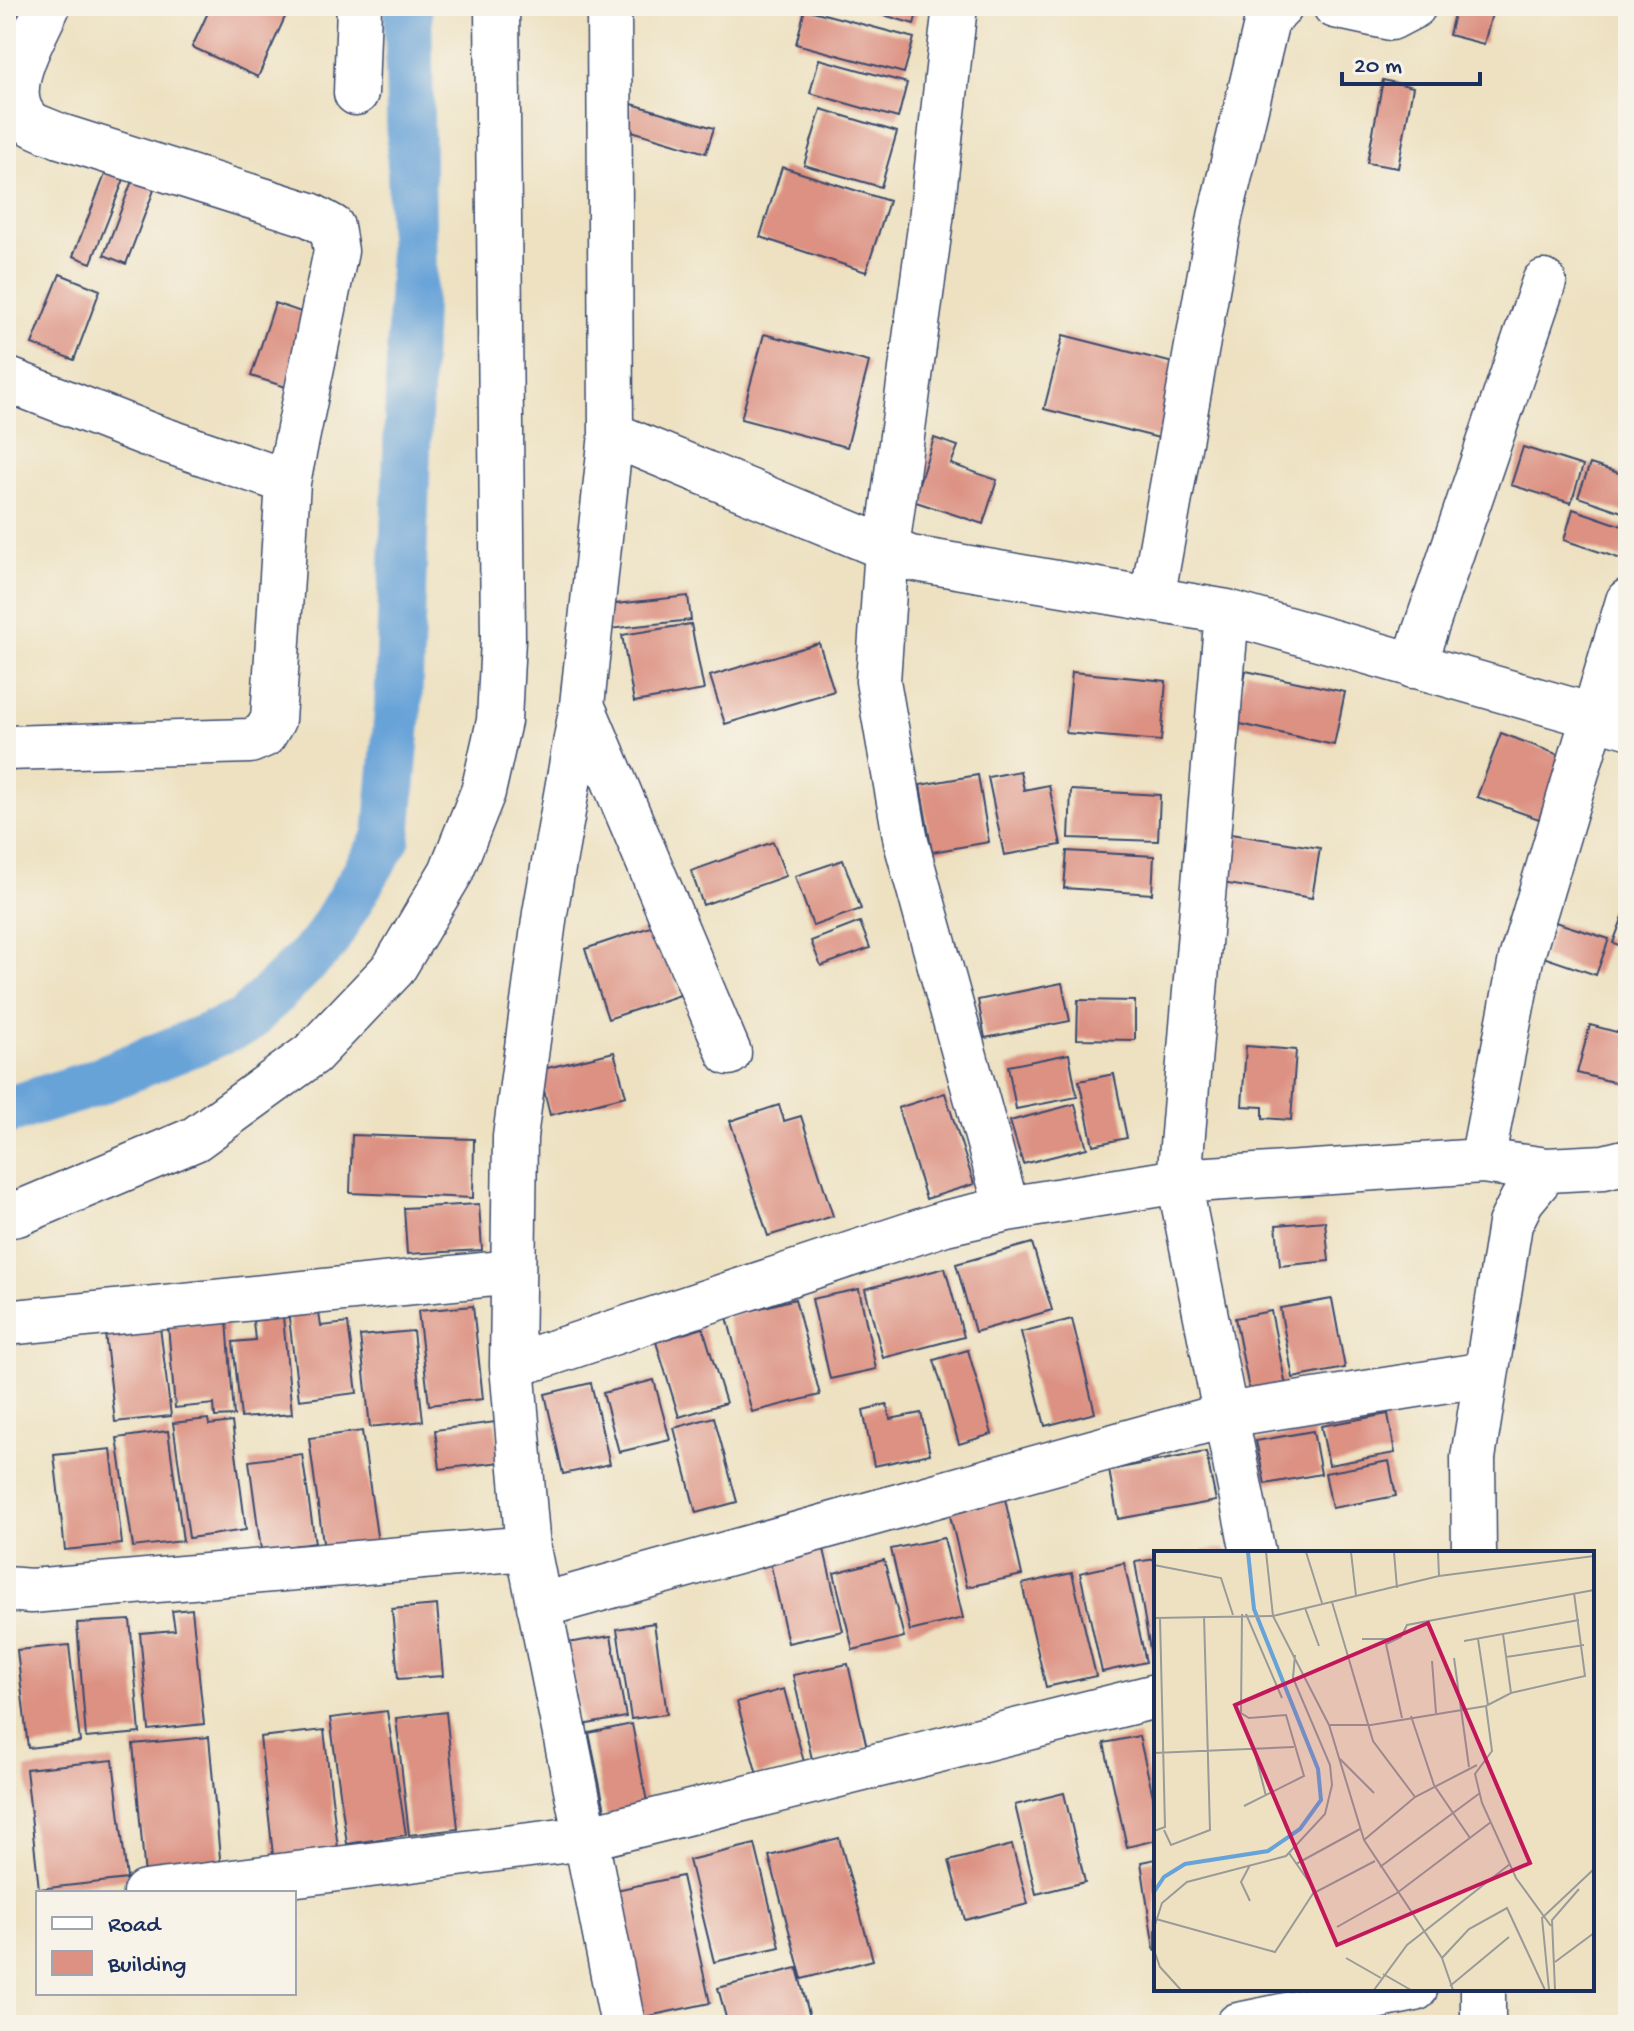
<svg xmlns="http://www.w3.org/2000/svg" width="1634" height="2031" font-family="'Gochi Hand',sans-serif">
	<style>
		.lines { fill: none; stroke-linecap: round; stroke-linejoin: round }
		.canal { stroke: #67a3d8; stroke-width: 48 }
		.building { fill: #dc9182 }
		.street-casing { stroke: #3a4a6d; stroke-width: 47 }
		.street { stroke: #fff; stroke-width: 44 }
		.inset-river { fill: none; stroke: #67a3d8; stroke-width: 4 }
		.inset-road { fill: none; stroke: #999a99; stroke-width: 2 }
		.view { fill: #c2185b; fill-opacity: 0.15; stroke: #c2185b; stroke-width: 4 }
		.inset-edge { fill: none; stroke: #1b2f5e; stroke-width: 4 }
	</style>
	<rect width="100%" height="100%" fill="#f7f3e8"/>
	<filter id="ink" filterUnits="userSpaceOnUse"><feTurbulence type="fractalNoise" baseFrequency=".0125" numOctaves="2"/><feDisplacementMap in="SourceGraphic" scale="16" xChannelSelector="R" yChannelSelector="G"/><feConvolveMatrix kernelMatrix="1 2 1 2 8 2 1 2 1" color-interpolation-filters="sRGB"/></filter>
	<filter id="wash" filterUnits="userSpaceOnUse"><feTurbulence type="fractalNoise" baseFrequency=".006" numOctaves="4" result="noise"/><feDisplacementMap in="SourceGraphic" scale="32" xChannelSelector="R" yChannelSelector="G"/><feGaussianBlur stdDeviation="1.8" result="paint"/><feColorMatrix in="noise" values="0 0 0 0 0 0 0 0 0 0 0 0 0 0 0 0 0 1.4 0 .05"/><feComposite in="paint" operator="in"/></filter>
	<g filter="url(#wash)">
		<rect width="100%" height="100%" fill="#ede1c1"/>
		<g class="lines">
			<path class="canal" d="M6,1111L86,1086L244,1022L324,943L387,837L398,710L413,276L408,6"/>
		</g>
		<g id="blocks">
			<path class="building" d="M211,6H290L258,77L192,47Z
				M853,6H919L914,24Z
				M1456,6H1494L1484,44L1449,35Z
				M805,9L914,38L904,73L796,44Z
				M819,59L907,83L898,118L810,93Z
				M1383,80L1413,87L1398,168L1367,163Z
				M632,104L714,128L706,153L625,129Z
				M821,109L897,132L881,187L804,165Z
				M108,167L126,174L91,263L73,256Z
				M782,167L889,201L866,272L760,237Z
				M135,173L157,182L126,264L104,255Z
				M60,274L100,290L74,360L32,344Z
				M275,303L310,315L286,387L251,376Z
				M764,334L869,362L847,447L741,419Z
				M1063,335L1181,365L1163,439L1044,409Z
				M934,438L958,446L951,464L997,480L983,524L913,501Z
				M1523,447L1583,466L1571,503L1511,485Z
				M1590,464L1628,476V514L1578,497Z
				M1573,509L1628,528V538L1621,559L1564,540Z
				M688,596L691,620L609,629L607,605Z
				M691,624L704,690L634,702L622,635Z
				M819,643L834,691L725,724L710,676Z
				M1246,671L1345,692L1334,745L1236,723Z
				M1072,672L1166,681L1161,741L1066,733Z
				M1501,733L1562,756L1539,819L1477,797Z
				M1020,771L1024,790L1049,785L1061,845L1004,855L988,777Z
				M978,775L989,842L932,852L920,785Z
				M1071,790L1160,795L1158,841L1069,838Z
				M1224,833L1320,848L1312,898L1216,882Z
				M773,842L786,876L703,905L691,871Z
				M1067,851L1154,856L1152,894L1064,888Z
				M843,860L861,909L813,926L795,876Z
				M1628,903V948L1613,943Z
				M860,922L870,948L821,966L811,941Z
				M1555,922L1609,939L1596,975L1543,957Z
				M656,925L680,995L608,1019L585,949Z
				M1062,983L1070,1021L985,1038L978,1000Z
				M1078,1000L1135,1001V1040L1077,1039Z
				M1590,1025L1628,1035V1075L1625,1085L1577,1073Z
				M1246,1046L1296,1050L1291,1120L1263,1118V1107L1242,1106Z
				M614,1052L626,1096L550,1115L539,1070Z
				M1069,1054L1077,1097L1016,1109L1008,1066Z
				M1114,1074L1127,1138L1093,1145L1079,1081Z
				M945,1093L974,1184L926,1199L898,1108Z
				M1075,1104L1087,1148L1023,1164L1010,1121Z
				M779,1105L784,1121L801,1116L833,1216L768,1236L730,1121Z
				M352,1135L474,1139L473,1198L350,1193Z
				M479,1204L482,1250L407,1254L404,1208Z
				M1325,1221L1329,1261L1280,1266L1276,1225Z
				M1032,1243L1052,1310L975,1332L956,1264Z
				M945,1268L964,1337L883,1358L865,1289Z
				M859,1289L876,1369L830,1379L812,1299Z
				M795,1299L820,1395L752,1412L727,1317Z
				M1332,1299L1345,1368L1293,1378L1280,1308Z
				M473,1306L483,1399L429,1405L418,1311Z
				M318,1307L321,1326L348,1323L357,1393L299,1400L288,1310Z
				M1271,1311L1286,1386L1250,1394L1235,1318Z
				M283,1317L292,1414L241,1418L233,1342L255,1340L253,1321Z
				M1072,1319L1095,1413L1045,1426L1021,1332Z
				M227,1320L234,1416L215,1417L214,1404L175,1408L168,1325Z
				M160,1327L171,1416L115,1422L105,1333Z
				M703,1328L726,1403L679,1417L656,1342Z
				M413,1331L423,1421L370,1427L360,1336Z
				M968,1350L992,1434L959,1444L934,1360Z
				M654,1380L670,1440L619,1452L603,1393Z
				M591,1383L610,1464L563,1474L545,1394Z
				M887,1404L890,1419L921,1413L930,1454L874,1466L863,1410Z
				M1388,1414L1395,1453L1329,1465L1321,1426Z
				M714,1417L737,1502L696,1513L674,1428Z
				M208,1419L209,1425L232,1422L246,1530L189,1538L173,1423Z
				M495,1422L501,1462L440,1469L435,1430Z
				M168,1431L183,1541L133,1547L117,1438Z
				M362,1431L378,1543L324,1550L309,1438Z
				M1313,1431L1321,1474L1265,1484L1256,1441Z
				M111,1449L122,1544L65,1550L54,1455Z
				M1206,1452L1216,1501L1118,1519L1109,1470Z
				M302,1454L315,1543L261,1550L249,1461Z
				M1389,1461L1396,1496L1332,1508L1325,1473Z
				M1005,1499L1022,1575L967,1587L949,1511Z
				M944,1538L963,1618L910,1631L891,1549Z
				M823,1545L843,1631L788,1643L769,1557Z
				M1225,1548L1226,1553H1203V1551Z
				M1156,1559V1660L1152,1661L1135,1562Z
				M884,1560L904,1637L853,1650L834,1573Z
				M1124,1563L1146,1662L1102,1672L1080,1573Z
				M1072,1573L1096,1676L1046,1687L1022,1584Z
				M437,1605L443,1676L398,1679L392,1609Z
				M192,1609L204,1724L149,1730L140,1633L175,1630L172,1611Z
				M130,1620L140,1733L86,1738L77,1623Z
				M654,1623L667,1714L631,1719L617,1629Z
				M611,1636L626,1717L582,1725L567,1643Z
				M69,1645L80,1742L28,1748L17,1650Z
				M848,1664L867,1748L812,1759L793,1675Z
				M784,1689L804,1762L757,1775L737,1702Z
				M387,1711L406,1835L347,1844L330,1718Z
				M446,1712L458,1829L409,1835L396,1718Z
				M632,1724L648,1807L606,1815L589,1733Z
				M324,1730L339,1857L274,1864L260,1737Z
				M1139,1736L1156,1809V1840L1127,1847L1104,1743Z
				M209,1737L222,1880L146,1887L133,1744Z
				M113,1760L127,1879L39,1889L26,1769Z
				M1064,1793L1085,1882L1036,1894L1015,1805Z
				M839,1838L873,1960L802,1979L769,1856Z
				M755,1844L780,1947L714,1962L689,1860Z
				M1012,1845L1028,1904L965,1920L949,1861Z
				M1156,1859V1950H1154L1141,1862Z
				M682,1876L710,2003L644,2017L616,1890Z
				M797,1968L812,2025H728L718,1988Z
				M723,2018L725,2025H698V2024Z"/>
		</g>
	</g>
	<g filter="url(#ink)">
		<use href="#blocks" fill-opacity="0" stroke="#3a4a6d" stroke-width="2"/>
		<g class="lines">
			<g class="street-casing">
				<path id="street" d="M609,6L611,434L582,705L545,913L515,1137L512,1366L528,1548L623,2025
					M955,6L931,220L887,548L878,681L906,842L1007,1209
					M1335,6L1391,18L1414,6
					M356,93L359,6
					M6,379L147,434L288,482
					M611,434L910,558L1227,612L1628,726
					M1152,599L1220,217L1267,20L1281,6
					M1227,612L1179,1181L1253,1553
					M1413,666L1544,282
					M582,705L729,1053
					M6,748L250,741L264,735L273,720L288,482L336,251L332,227L310,215L60,136C50,131 33,127 26,119C0,90 35,36 48,6
					M1482,1161L1521,959L1628,601
					M6,1216L17,1214L195,1139L312,1054L394,968L451,872L483,792L499,721L503,639L497,6
					M6,1323L513,1272
					M512,1366L945,1223L1007,1209L1179,1181L1482,1161L1547,1170
					M1474,1553L1473,1458L1510,1224L1522,1200L1547,1170L1604,1167L1628,1161
					M6,1589L31,1591L528,1548
					M539,1606L1226,1415L1486,1374
					M145,1893L586,1838L1156,1696
					M1483,1989V2025
					M1238,2025L1415,1989"/>
			</g>
			<use href="#street" class="street"/>
		</g>
	</g>
	<g transform="translate(1154 1551)">
		<rect width="440" height="440" fill="#ede1c1"/>
		<path class="inset-river" d="M0,341L10,326L31,313L114,300L146,278L167,249L164,218L100,58L94,1"/>
		<path class="inset-road" d="M112,1L119,65L175,174L210,289L288,407L299,439M152,1L168,52M197,1L202,45M240,1L243,37M284,1L285,25M0,14L67,27L79,64M178,51L219,190L261,246M151,57L165,95M88,63L87,162L95,167L132,164L150,225L90,255M92,63L128,147M0,67L119,65L285,25L440,5M349,83L357,142M208,88H235M324,88L334,154M310,90L425,69M352,106L430,94M300,107L315,216M278,110L282,162M332,155L338,200L321,223L328,252L362,327L397,375M257,165L280,234L316,287M248,167L232,93L247,86L253,74L440,39M175,174H217L332,155L357,142L431,125L420,42M100,198L112,245M0,202L140,196M186,208L220,242M10,279L17,294L56,279L50,65M0,280L11,276L6,67M210,289L261,246L323,214M135,302L162,341L221,310M142,313L206,278M96,314L87,331L96,350M226,316L326,242M2,368L121,401L160,341M183,376L243,342L337,271M0,377L8,352L33,331L132,305L171,263L178,234L176,214L139,127L141,104M0,399L6,416L27,439M192,407L227,427M288,407L315,378L353,357L391,439M401,411L440,382M229,423L257,439M296,435L355,386M220,439L253,394L356,313M395,439L388,367L440,318M401,439L398,369L425,338"/>
		<path class="view" d="M274,72L376,312L183,394L81,154Z"/>
		<rect width="440" height="440" class="inset-edge"/>
	</g>
	<rect width="1634" height="2031" fill="none" stroke="#f7f3e8" stroke-width="32"/>
	<rect x="36" y="1891" width="260" height="104" fill="#f7f3e8" stroke="#9fa5b1" stroke-width="2"/>
	<rect x="52" y="1917" width="40" height="12" fill="#ffffff" stroke="#9fa5b1" stroke-width="2"/>
	<text x="108" y="1931" font-size="24" fill="#1b2f5e">Road</text>
	<rect x="52" y="1951" width="40" height="24" fill="#dc9182" stroke="#9fa5b1" stroke-width="2"/>
	<text x="108" y="1971" font-size="24" fill="#1b2f5e">Building</text>
	<path d="M1342 72v12h138v-12" fill="none" stroke="#1b2f5e" stroke-width="4"/>
	<text x="1354" y="72" font-size="24" fill="#1b2f5e" stroke="#f7f3e8" stroke-width="6" paint-order="stroke">20 m</text>
</svg>
